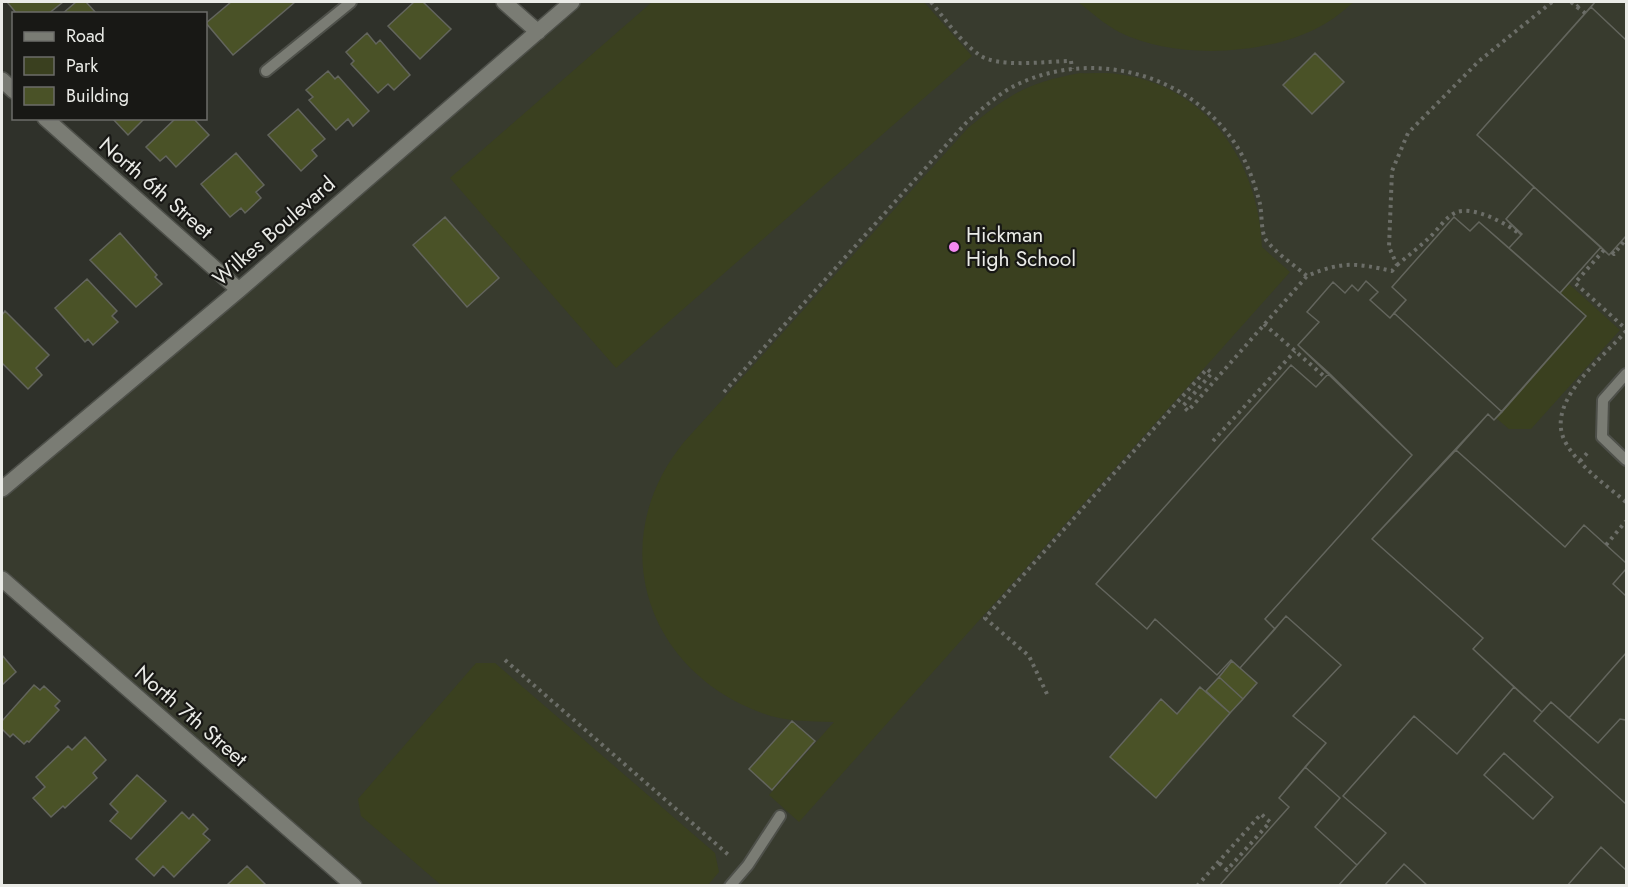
<svg xmlns="http://www.w3.org/2000/svg" width="1628" height="887" font-family="Jost,sans-serif">
	<style>
		.built { fill: #383b2e }
		.green { fill: #3a401f }
		.building { fill: #4a5227; stroke: #63655d; stroke-width: 1.5; fill-rule: evenodd }
		.lines { fill: none; stroke-linecap: round; stroke-linejoin: round }
		.lane-casing { stroke: #4e504a; stroke-width: 14 }
		.street-casing { stroke: #4e504a; stroke-width: 18 }
		.path { stroke: #6c6e68; stroke-width: 4; stroke-dasharray: 3 4.5; stroke-linecap: butt }
		.lane { stroke: #7a7c74; stroke-width: 10 }
		.street { stroke: #7a7c74; stroke-width: 15 }
		.poi-dot { fill: #f389f1; stroke: #181815; stroke-width: 2 }
		.labels { text-anchor: middle; stroke-width: 4.5; stroke-linejoin: round; paint-order: stroke }
		.street-label { font-size: 21px; fill: #eaebe7; stroke: #181815 }
		.poi-label { font-size: 21px; fill: #eaebe7; stroke: #181815; text-anchor: start }
	</style>
	<rect width="100%" height="100%" fill="#2f312a"/>
	<path class="built" d="M562,2H1626V885H360L2,574V492Z"/>
	<path class="green" d="M652,2H924L972,56L616,368L450,178Z
		M1078,2H1354C1344,10 1333,20 1321,26C1267,56 1174,60 1119,32C1104,24 1091,12 1078,2Z
		M1080,73C1092,74 1105,72 1117,74C1207,85 1259,162 1262,247L1290,272L799,822L769,795L834,722C810,721 785,722 762,713C644,670 604,540 684,442L968,128C1010,94 1026,83 1080,73Z
		M1569,284L1620,330L1531,429H1509L1496,418L1586,317L1560,293Z
		M476,663H495L715,853L719,872L708,885H441L361,816L358,799Z"/>
	<path class="building" d="M7,2H63L48,14H17Z
		M76,2H86L97,14H62Z
		M231,2H295L233,55L206,23Z
		M414,2H423L451,29L420,59L388,26Z
		M1595,2H1626V236L1609,255L1601,247L1560,293L1586,316L1494,420L1488,414L1456,450L1565,547L1584,525L1626,563V569L1613,584L1626,596V720L1620,719L1598,743L1551,702L1534,721L1626,804V870L1601,847L1567,886H1428L1404,864L1384,886H1219L1289,807L1279,798L1326,743L1293,716L1341,665L1286,616L1240,668L1231,660L1217,675L1155,619L1147,629L1096,584L1291,365L1316,387L1329,373L1298,345L1319,322L1307,312L1333,282L1345,293L1352,285L1358,291L1366,281L1378,292L1370,300L1390,318L1406,300L1392,287L1454,217L1470,231L1479,222L1509,248L1521,235L1506,219L1534,187L1477,135ZM1504,753L1553,797L1533,819L1484,775Z
		M1595,2H1626V40L1591,7Z
		M1591,7L1626,40V236L1609,255L1477,135Z
		M367,33L376,44L380,40L410,75L394,90L388,84L378,93L351,64L354,61L346,52Z
		M1315,53L1344,82L1312,114L1283,85Z
		M328,71L335,79L338,76L369,111L353,126L348,119L336,130L309,100L313,97L306,90Z
		M298,109L325,139L312,150L317,156L301,171L268,135Z
		M112,118H145L128,135Z
		M176,118H193L209,135L176,167L166,156L160,161L146,147Z
		M236,153L264,185L256,192L261,198L245,213L241,208L230,217L201,184Z
		M1534,187L1601,247L1560,293L1509,248L1522,234L1506,219Z
		M445,217L499,278L467,307L413,245Z
		M1454,217L1470,231L1479,222L1586,316L1502,412L1394,313L1406,300L1392,287Z
		M120,233L157,275L155,277L162,284L136,307L90,260Z
		M87,279L117,311L112,316L118,322L93,345L88,339L85,342L55,308Z
		M1366,281L1378,292L1370,300L1390,318L1394,313L1502,412L1494,420L1488,414L1372,539L1483,638L1473,649L1514,687L1457,754L1414,716L1343,796L1386,833L1357,865L1315,827L1340,798L1305,767L1326,743L1293,716L1341,665L1286,616L1275,629L1265,619L1412,455L1298,345L1319,322L1307,312L1333,282L1345,293L1352,285L1358,291Z
		M5,311L49,355L36,368L42,375L28,389L2,363V315Z
		M1291,365L1316,387L1329,373L1412,455L1265,619L1275,629L1240,668L1231,660L1217,675L1155,619L1147,629L1096,584Z
		M1456,450L1565,547L1584,525L1626,563V569L1613,584L1626,596V653L1569,718L1551,702L1542,712L1473,649L1483,638L1372,539Z
		M1626,653V720L1620,719L1598,743L1569,718Z
		M2,655L16,672L2,685Z
		M1232,661L1257,683L1243,699L1219,677Z
		M1219,677L1243,699L1230,713L1206,691Z
		M34,685L40,690L44,686L60,701L55,706L59,710L29,742L27,741L24,744L13,734L10,737L2,729V721Z
		M1200,687L1230,713L1156,798L1110,757L1161,699L1177,714Z
		M1514,687L1542,712L1534,721L1626,804V870L1601,847L1567,886H1338L1386,833L1343,796L1414,716L1457,754Z
		M792,721L815,741L772,790L749,769Z
		M85,737L106,760L93,773L97,778L65,808L63,806L51,817L33,798L45,787L36,777L68,746L72,750Z
		M1504,753L1553,797L1533,819L1484,775Z
		M1305,767L1340,798L1315,827L1357,865L1338,886H1219L1289,807L1279,798Z
		M137,775L166,801L131,839L110,821L118,812L110,804Z
		M182,812L189,819L193,814L208,829L203,834L210,840L174,877L163,866L154,876L136,859Z
		M1404,864L1428,886H1384Z
		M247,866L266,885L226,886Z"/>
	<g class="lines">
		<g class="lane-casing">
			<path id="lane" d="M266,71L351,2
				M1626,374L1603,400L1602,437L1626,460
				M730,886L748,865L780,816"/>
		</g>
		<g class="street-casing">
			<path id="street" d="M504,2L538,32
				M2,80L14,91
				M45,118L239,290
				M2,489L239,290L572,2
				M2,579L354,886"/>
		</g>
		<path class="path" d="M931,2C945,19 960,41 978,54C997,69 1047,61 1071,61L1072,69
			M1571,2L1577,7L1582,2
			M1577,7L1585,13
			M1604,250L1575,283L1626,329
			M1612,252L1614,254L1626,239
			M1397,265C1408,256 1419,247 1429,238C1438,230 1446,216 1457,212C1474,206 1508,224 1521,235
			M1264,324L1325,377
			M1626,331C1602,359 1541,404 1567,445C1581,468 1606,485 1626,502
			M724,392L966,123C984,107 1002,90 1025,81C1100,50 1191,76 1236,145C1247,162 1255,184 1260,204C1262,214 1261,233 1266,240C1277,254 1294,265 1307,276
			M1213,441L1295,351
			M1580,461L1590,450
			M1606,545L1626,521
			M505,660L731,857
			M1047,694L1029,656L985,618L1207,369L1212,373L1183,406L1188,411L1307,276C1342,261 1356,263 1392,271L1397,265L1389,247L1392,171L1408,133L1479,61L1552,2
			M1197,886L1261,814L1270,822L1227,870L1218,862"/>
		<use href="#lane" class="lane"/>
		<use href="#street" class="street"/>
	</g>
	<circle class="poi-dot" cx="954" cy="247" r="6"/>
	<g class="labels">
		<g class="street-label">
			<text transform="translate(156 188) rotate(41)" y="7">North 6th Street</text>
			<text transform="translate(274 231) rotate(-41)" y="7">Wilkes Boulevard</text>
			<text transform="translate(191 716) rotate(41)" y="7">North 7th Street</text>
		</g>
		<g class="poi-label">
			<text x="966" y="242">Hickman<tspan x="966" dy="24">High School</tspan></text>
		</g>
	</g>
	<rect width="1628" height="887" fill="none" stroke="#eaebe7" stroke-width="6"/>
	<rect x="12" y="12" width="195" height="108" fill="#181815" stroke="#6c6c69" stroke-width="1.5"/>
	<rect x="24" y="32" width="30" height="9" fill="#7a7c74" stroke="#6c6c69" stroke-width="1.5"/>
	<text x="66" y="42" font-size="18" fill="#eaebe7">Road</text>
	<rect x="24" y="57" width="30" height="18" fill="#3a401f" stroke="#6c6c69" stroke-width="1.5"/>
	<text x="66" y="72" font-size="18" fill="#eaebe7">Park</text>
	<rect x="24" y="87" width="30" height="18" fill="#4a5227" stroke="#6c6c69" stroke-width="1.5"/>
	<text x="66" y="102" font-size="18" fill="#eaebe7">Building</text>
</svg>
